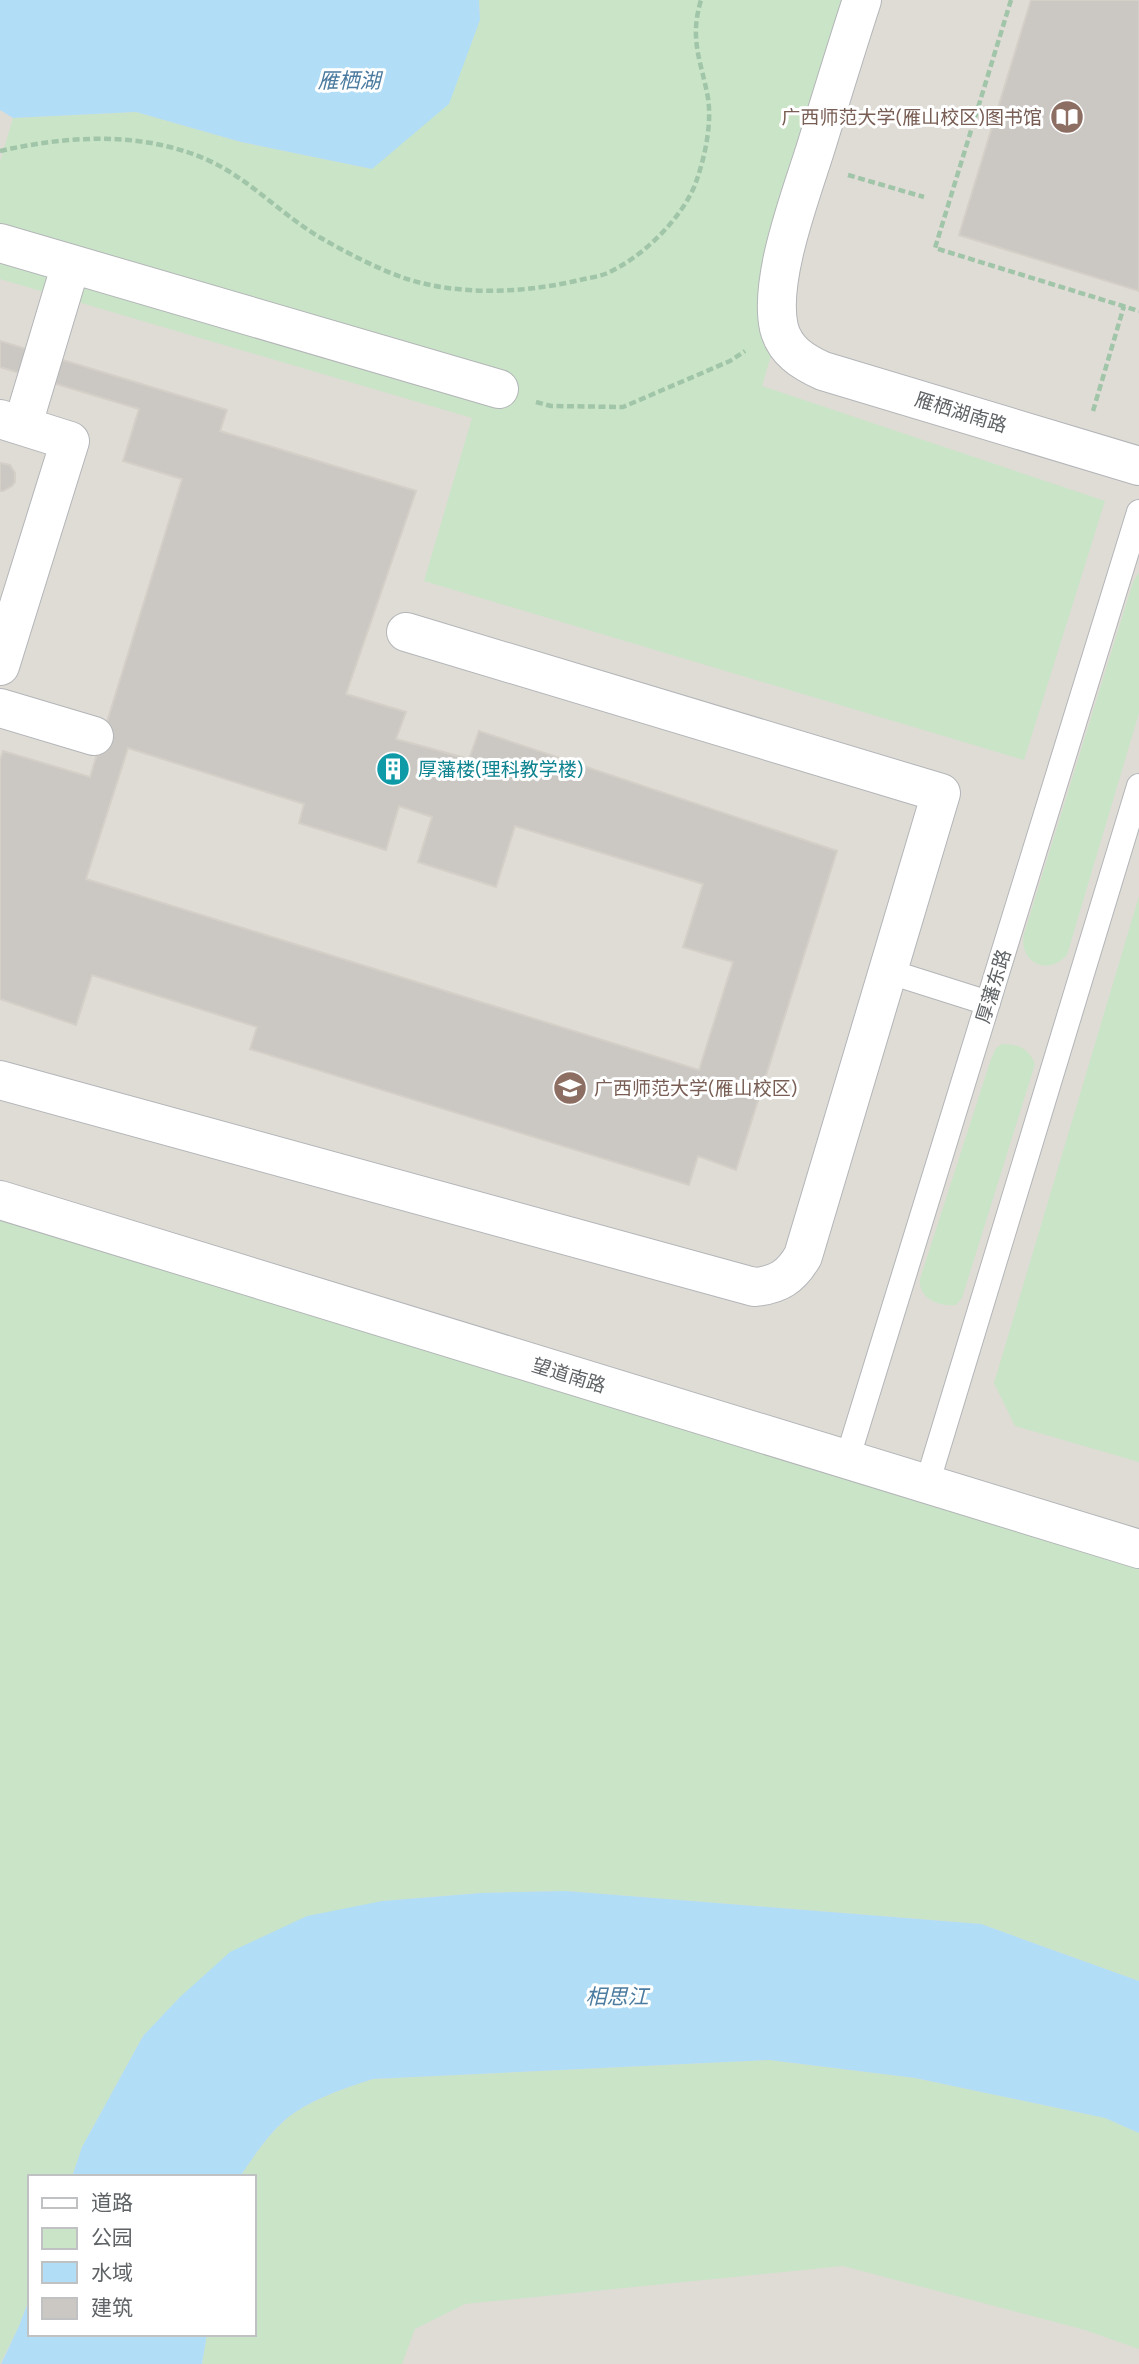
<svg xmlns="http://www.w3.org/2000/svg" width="1139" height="2364" font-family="Figtree,'Noto Sans SC',sans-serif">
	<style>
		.education { fill: #dfdcd6; fill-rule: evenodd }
		.green { fill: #cae4c7 }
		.water { fill: #b1def6 }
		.building { fill: #cbc8c4; stroke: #d4cfc7; stroke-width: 2; fill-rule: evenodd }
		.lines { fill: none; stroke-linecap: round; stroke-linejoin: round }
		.service-casing { stroke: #b3b5b8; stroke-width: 26 }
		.minor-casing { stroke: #b3b5b8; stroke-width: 40 }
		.path { stroke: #a1c5a8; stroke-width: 4.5; stroke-dasharray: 7 3.5; stroke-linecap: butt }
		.service { stroke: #fff; stroke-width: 24 }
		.minor { stroke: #fff; stroke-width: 38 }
		.labels { text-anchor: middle; stroke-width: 6; stroke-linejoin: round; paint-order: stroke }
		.education-label { font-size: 19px; fill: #785e54; stroke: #fff; text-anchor: end }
		.street-label { font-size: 19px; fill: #5f6366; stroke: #fff }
		.culture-label { font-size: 19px; fill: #0d838f; stroke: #fff; text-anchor: start }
		.water-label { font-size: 21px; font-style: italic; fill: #4b7b9f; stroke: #fff }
	</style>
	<rect width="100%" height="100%" fill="#efede8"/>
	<path class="education" d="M0,0H1139V2364H0ZM30,2177H254V2334H30Z"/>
	<path class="green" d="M479,0H876L762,386L1105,501L1024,760L424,581L472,418L0,279V162L13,118L136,112L241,142L372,169L480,20Z
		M1139,572V713L1067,955C1047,977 1018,962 1024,934L1133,582Z
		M1139,896V1462L1015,1426L994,1383Z
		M1002,1044C1019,1044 1029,1049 1035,1064L962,1298L956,1305C939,1307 918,1298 920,1279L991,1059L996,1048Z
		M0,1200L1139,1549V1981L981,1924L566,1891L481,1893L382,1901L180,1997L143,2036L82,2147L72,2177H30V2297L19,2326L0,2364Z
		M769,2060L915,2078L1105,2118L1139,2133V2349L1085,2330L843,2266L465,2304L415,2329L402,2364H202L207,2334H254V2177H240C253,2157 266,2137 284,2121C306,2101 345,2088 373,2079Z"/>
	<path class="water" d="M0,0H479L480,20L449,104L372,169L241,142L136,112L13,118L0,110Z
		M566,1891L981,1924L1139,1981V2133L1105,2118L915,2078L769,2060L373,2079C345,2088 306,2101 284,2121C266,2137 253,2157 240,2177H72L82,2147L143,2036L180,1997L230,1952L307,1916L382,1901L481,1893Z
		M30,2297V2334H207L202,2364H1L19,2326Z"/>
	<path class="building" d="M1031,0H1139V291L959,235Z
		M0,341L227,410L220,431L416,491L346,694L406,712L396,739L469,759L479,731L837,851L736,1170L698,1156L689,1185L250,1049L257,1027L92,975L76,1025L0,999V760L3,751L90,777L182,479L123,461L139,409L0,367ZM128,748L304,804L299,823L386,850L399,806L432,817L418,862L496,887L515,826L703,884L683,947L733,962L699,1070L86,879Z
		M0,463L10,465L15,473V482L12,486L3,491H0Z"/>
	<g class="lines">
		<g class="service-casing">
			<path id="service" d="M887,971L988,1003
				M847,1460L1139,512
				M927,1484L1139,786"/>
		</g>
		<g class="minor-casing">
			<path id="minor" d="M862,0C846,49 831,98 816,147C801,195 768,280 779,328C785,351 803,362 823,371L1139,466
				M0,243L499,389
				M0,419L70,441L0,666
				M23,424L71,264
				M0,708L94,736
				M0,1080L754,1287C778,1285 791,1277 803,1256L941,793L406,632
				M0,1200L1139,1549"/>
		</g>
		<path class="path" d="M1011,0L935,248L1139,311
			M0,151C67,136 138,131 203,158C247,176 280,214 321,238C347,253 378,269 407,279C461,296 525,293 580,280C588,278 597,277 605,274C641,259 683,218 696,182C705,157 712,124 708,98C701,60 689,40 701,0
			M848,175L924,197
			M536,402L551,406L623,407L730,361L745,351
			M1093,411L1124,306"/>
		<use href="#service" class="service"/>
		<use href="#minor" class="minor"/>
	</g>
	<defs>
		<g id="library-disc" transform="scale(1.75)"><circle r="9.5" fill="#8d6e63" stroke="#fff"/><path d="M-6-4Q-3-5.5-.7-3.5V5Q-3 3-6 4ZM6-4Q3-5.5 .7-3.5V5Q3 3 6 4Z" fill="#fff"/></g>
		<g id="building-disc" transform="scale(1.75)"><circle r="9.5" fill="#0f9aa8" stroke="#fff"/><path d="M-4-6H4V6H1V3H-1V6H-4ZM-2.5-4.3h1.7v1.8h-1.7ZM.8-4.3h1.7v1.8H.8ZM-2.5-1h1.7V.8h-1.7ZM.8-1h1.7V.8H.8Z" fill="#fff"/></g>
		<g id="university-disc" transform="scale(1.75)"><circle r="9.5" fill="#8d6e63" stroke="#fff"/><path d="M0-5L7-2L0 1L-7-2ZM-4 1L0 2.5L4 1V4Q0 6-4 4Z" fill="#fff"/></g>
	</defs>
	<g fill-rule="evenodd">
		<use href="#library-disc" x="1067" y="117"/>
		<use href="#building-disc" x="393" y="769"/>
		<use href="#university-disc" x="570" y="1088"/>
	</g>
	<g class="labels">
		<g class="education-label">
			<text x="1042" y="124">广西师范大学(雁山校区)图书馆</text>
			<text x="594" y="1095" text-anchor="start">广西师范大学(雁山校区)</text>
		</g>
		<g class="street-label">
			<text transform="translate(961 412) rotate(17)" y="7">雁栖湖南路</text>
			<text transform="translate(993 986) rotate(-73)" y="7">厚藩东路</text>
			<text transform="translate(569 1375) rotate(17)" y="7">望道南路</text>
		</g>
		<g class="culture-label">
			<text x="418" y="776">厚藩楼(理科教学楼)</text>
		</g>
		<g class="water-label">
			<text x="349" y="88">雁栖湖</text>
			<text x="617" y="2004">相思江</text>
		</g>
	</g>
	<rect x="28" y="2175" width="228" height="161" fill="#ffffff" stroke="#bfc1c2" stroke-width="2"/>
	<rect x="42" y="2198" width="35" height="10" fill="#ffffff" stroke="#bfc1c2" stroke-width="2"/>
	<text x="91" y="2210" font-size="21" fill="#5f6366">道路</text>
	<rect x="42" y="2228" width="35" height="21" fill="#cae4c7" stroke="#bfc1c2" stroke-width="2"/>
	<text x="91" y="2245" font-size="21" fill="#5f6366">公园</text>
	<rect x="42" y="2262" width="35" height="21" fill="#b1def6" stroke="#bfc1c2" stroke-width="2"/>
	<text x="91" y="2280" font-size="21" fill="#5f6366">水域</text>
	<rect x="42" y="2298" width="35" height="21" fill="#cbc8c4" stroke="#bfc1c2" stroke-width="2"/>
	<text x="91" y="2315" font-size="21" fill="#5f6366">建筑</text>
</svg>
